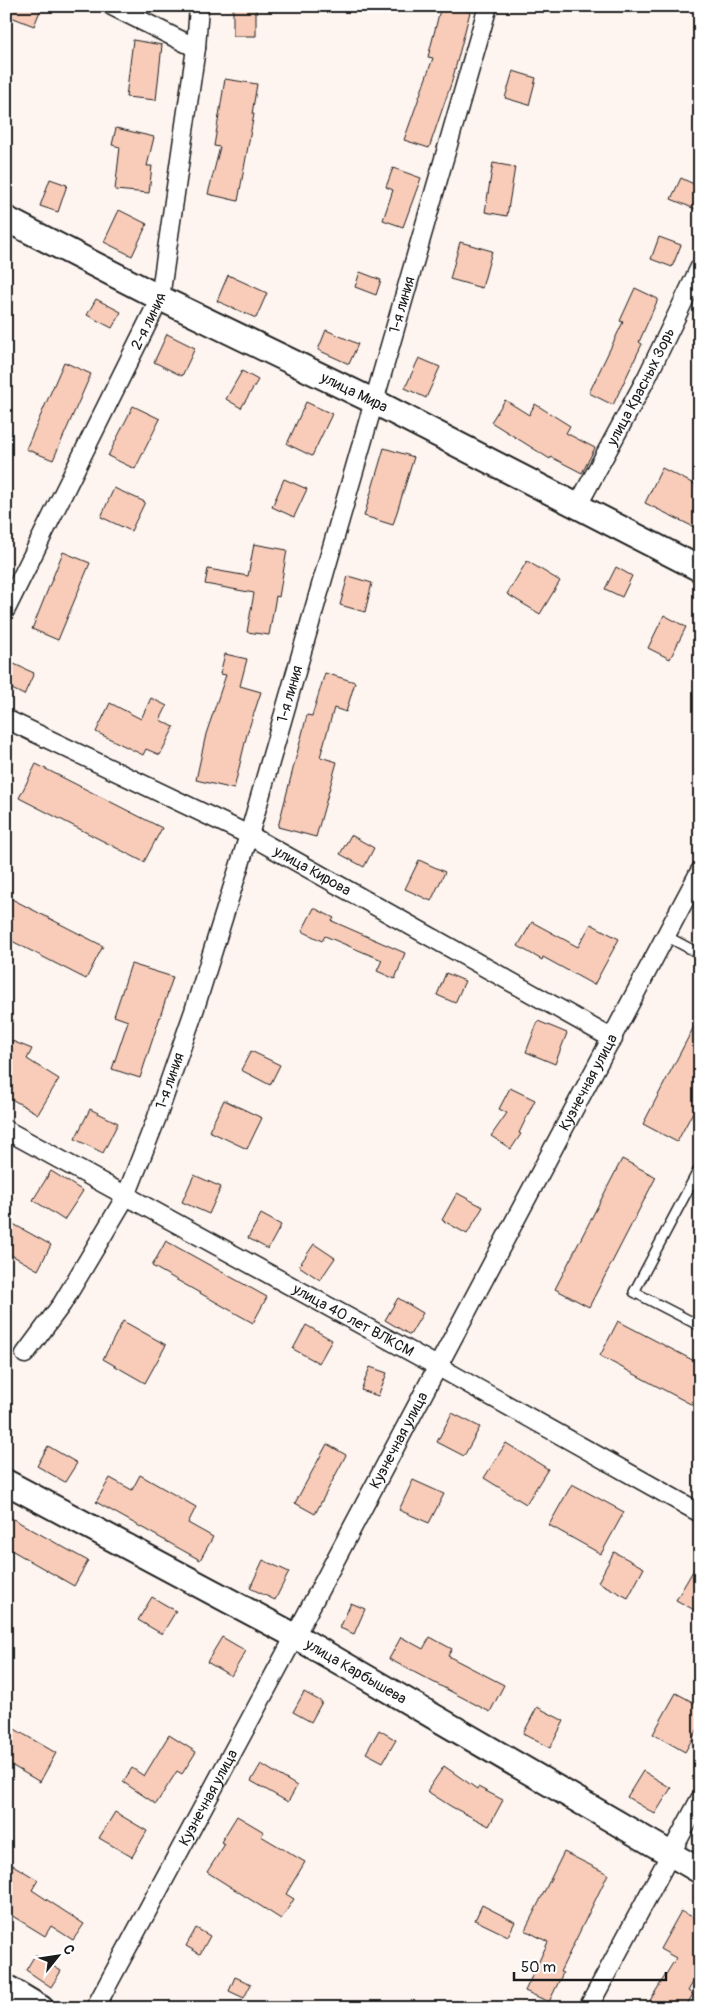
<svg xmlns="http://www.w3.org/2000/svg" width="706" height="2014" font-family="Pangolin,sans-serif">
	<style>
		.building { fill: #f8ccb9; stroke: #1c1c1c }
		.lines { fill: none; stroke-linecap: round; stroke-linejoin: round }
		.lane-casing { stroke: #1c1c1c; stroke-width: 12 }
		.street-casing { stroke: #1c1c1c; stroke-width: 21 }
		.secondary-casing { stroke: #1c1c1c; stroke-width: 28 }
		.lane { stroke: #fff; stroke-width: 9 }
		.street { stroke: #fff; stroke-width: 18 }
		.secondary { stroke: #fff; stroke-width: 24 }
		.labels { text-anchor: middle; stroke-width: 4; stroke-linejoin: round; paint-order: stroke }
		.street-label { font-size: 15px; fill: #1c1c1c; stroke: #fff }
	</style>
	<rect width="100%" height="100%" fill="#fef5f1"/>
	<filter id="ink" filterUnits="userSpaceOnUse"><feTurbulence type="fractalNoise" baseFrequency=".02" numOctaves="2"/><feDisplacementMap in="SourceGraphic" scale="10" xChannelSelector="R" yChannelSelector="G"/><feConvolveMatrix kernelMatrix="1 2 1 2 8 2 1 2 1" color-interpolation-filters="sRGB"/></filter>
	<g filter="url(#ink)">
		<path class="building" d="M6,6H42L34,26L6,15Z
			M233,6H256V36H233Z
			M441,6H449L470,12L452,81L429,148L404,140L433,58L428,57Z
			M133,40L162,45L156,100L126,97Z
			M513,71L536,78L529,105L505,98Z
			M225,79L257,84L252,114H254L238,201L208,194L220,147L214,146Z
			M116,128L154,137L147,166H152L149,193L115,190L120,147L112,145Z
			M493,163L515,167L507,216L485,212Z
			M393,168L421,178L403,227L383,220L393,190L386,187Z
			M681,178L700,187V211L671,199Z
			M50,179L67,185L58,212L40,206Z
			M119,210L147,224L132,256L104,242Z
			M659,237L681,245L672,267L651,259Z
			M460,242L492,251L482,288L450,279Z
			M360,272L381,280L376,295L355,287Z
			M228,275L267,293L256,318L217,301Z
			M635,288L658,299L639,342L642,344L613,405L589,393L623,322L620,321Z
			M96,299L121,312L112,328L87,315Z
			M326,330L358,344L349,364L318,350Z
			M167,334L195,348L182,376L154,362Z
			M419,358L440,367L426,398L405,388Z
			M64,362L91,374L53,460L26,449Z
			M242,371L258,380L241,408L226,399Z
			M505,400L529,415L535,404L570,426L566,433L595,448L582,473L551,457L550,459L491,422Z
			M306,402L332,414L312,456L287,444Z
			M133,406L160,419L135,469L108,456Z
			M384,448L414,457L393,525L364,516Z
			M662,468L700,487V530L645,503Z
			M284,479L307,489L294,517L272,507Z
			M114,488L145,502L131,531L101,517Z
			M254,544L287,550L279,597L276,596L269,635L247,632L254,593L205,584L208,569L248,576Z
			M63,552L90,563L58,640L32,629Z
			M527,561L560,581L540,614L507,594Z
			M616,567L632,576L622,597L605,589Z
			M348,576L372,583L365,612L340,605Z
			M664,615L686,627L670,659L648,648Z
			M225,654L247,659L240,686L261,692L247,734L234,789L196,780L206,734L226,675L220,674Z
			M14,664L34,673L24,695L6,686V681Z
			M325,673L355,682L346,712L334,708L320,757L337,762L316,837L278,827L307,715L312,716Z
			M151,698L167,706L160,720L174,727L160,755L146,749L143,755L96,732L110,703L141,719Z
			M36,764L162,828L144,862L19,798Z
			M351,835L374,848L364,867L340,854Z
			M419,860L445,872L431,901L405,889Z
			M6,896L103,946L86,979L6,938Z
			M314,908L334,918L332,921L405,953L395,979L377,971L382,960L325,936L322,941L302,931Z
			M532,922L578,947L591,924L619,939L594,985L543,957L542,960L518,946Z
			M131,964L173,977L140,1078L112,1069L128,1021L114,1016Z
			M446,973L465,981L455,1003L437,995Z
			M700,1015V1099L677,1142L643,1124Z
			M538,1021L567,1033L555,1064L526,1052Z
			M12,1041L32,1049L27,1059L59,1079L38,1114L6,1096V1056Z
			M251,1051L280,1065L270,1085L241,1070Z
			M510,1088L535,1100L519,1133L521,1134L511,1149L491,1136L507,1113L499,1109Z
			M224,1100L262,1118L247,1149L209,1131Z
			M90,1109L118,1123L103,1153L75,1139Z
			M622,1159L656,1177L589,1307L555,1289Z
			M51,1171L83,1191L64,1220L33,1200Z
			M194,1175L221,1187L209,1214L182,1202Z
			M457,1193L483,1207L467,1234L442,1220Z
			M261,1214L281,1225L268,1249L248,1238Z
			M6,1220L51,1245L38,1270L6,1252Z
			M166,1241L267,1297L253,1323L152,1266Z
			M314,1244L335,1258L320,1280L299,1266Z
			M398,1298L423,1313L410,1335L385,1320Z
			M123,1321L166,1345L145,1383L103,1359Z
			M618,1321L700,1364V1409L600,1356Z
			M306,1325L332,1340L319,1363L293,1349Z
			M370,1367L387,1373L378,1396L361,1390Z
			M452,1413L480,1427L464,1456L437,1442Z
			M506,1443L548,1469L526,1504L484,1478Z
			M327,1444L346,1455L315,1514L295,1503Z
			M48,1446L77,1463L65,1482L37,1466Z
			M140,1475L196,1507L188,1523L213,1537L200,1560L96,1502L110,1478L132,1490Z
			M413,1480L444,1494L429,1523L399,1510Z
			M572,1484L624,1512L601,1554L549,1525Z
			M6,1515L88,1561L74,1586L6,1547Z
			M614,1552L644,1568L628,1598L598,1582Z
			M700,1559V1613L676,1600Z
			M263,1560L289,1572L275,1600L250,1588Z
			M152,1597L176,1611L162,1634L138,1620Z
			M351,1603L365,1609L354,1634L340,1628Z
			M222,1637L246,1651L231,1676L207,1662Z
			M401,1637L423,1649L430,1637L452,1649L448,1656L504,1685L490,1712L389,1659Z
			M304,1692L322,1702L311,1722L293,1712Z
			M676,1693L700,1706V1725L685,1752L653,1734Z
			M537,1707L564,1721L550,1748L523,1734Z
			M6,1724L56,1753L40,1782L6,1762Z
			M379,1730L396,1740L383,1762L366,1753Z
			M169,1735L196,1752L182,1774L177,1771L156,1804L123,1782L132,1768L144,1776Z
			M261,1764L297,1786L288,1802L251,1781Z
			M444,1766L477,1789L478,1787L503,1800L489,1826L452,1807L427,1791Z
			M643,1771L671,1788L655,1814L627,1797Z
			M115,1812L147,1831L132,1857L99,1838Z
			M237,1816L264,1832L261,1836L305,1862L286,1894L294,1899L281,1919L207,1872L225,1844L221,1842Z
			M564,1852L608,1874L560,1972L563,1973L549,2002L525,1991L548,1942L525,1930Z
			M6,1861L38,1880L32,1890L84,1924L73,1940L51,1926L45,1936L6,1912Z
			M482,1905L515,1922L508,1936L475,1920Z
			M681,1911L700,1921V1970L688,1991L693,1994L685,2008H658L649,2002L676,1958L660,1949Z
			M196,1928L210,1936L200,1954L186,1946Z
			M35,1955L61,1971L51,1987L26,1970Z
			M235,1977L251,1984L244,1998L229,1991Z"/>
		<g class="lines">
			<g class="lane-casing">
				<path id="lane" d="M666,936L700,954
					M700,1167L634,1292L700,1326"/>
			</g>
			<g class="street-casing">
				<g id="street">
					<path d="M112,6L196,48"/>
					<path id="s1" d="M578,505L647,377L700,267"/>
					<path id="s2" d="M6,609L160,298L196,48L199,6"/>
					<path id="s3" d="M6,719L249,835L613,1039"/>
					<path id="s4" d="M6,1130L437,1366L700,1513"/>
					<path id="s5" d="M25,1354L62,1304L126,1196L157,1117L194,1011L249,835L488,6"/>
					<path id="s6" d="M95,2008L295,1636L700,871"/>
					<path d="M588,2008L700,1799"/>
				</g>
			</g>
			<g class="secondary-casing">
				<g id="secondary">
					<path id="s7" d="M6,219L160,298L373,401L700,569"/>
					<path id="s8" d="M6,1482L295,1636L700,1871"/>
					<path d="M6,1987L41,2008"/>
				</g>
			</g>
			<use href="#lane" class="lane"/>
			<use href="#street" class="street"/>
			<use href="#secondary" class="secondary"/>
		</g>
	</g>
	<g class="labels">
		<g class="street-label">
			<text dy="5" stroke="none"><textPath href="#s5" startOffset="1121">1-я линия</textPath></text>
			<text dy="5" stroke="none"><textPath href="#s2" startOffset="321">2-я линия</textPath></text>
			<text dy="5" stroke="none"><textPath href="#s1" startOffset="134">улица Красных Зорь</textPath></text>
			<text dy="5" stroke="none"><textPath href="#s7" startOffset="389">улица Мира</textPath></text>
			<text dy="5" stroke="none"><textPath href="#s5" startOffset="716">1-я линия</textPath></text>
			<text dy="5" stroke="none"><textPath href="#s3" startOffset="342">улица Кирова</textPath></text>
			<text dy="5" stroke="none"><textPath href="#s5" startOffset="311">1-я линия</textPath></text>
			<text dy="5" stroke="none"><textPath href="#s6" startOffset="1049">Кузнечная улица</textPath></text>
			<text dy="5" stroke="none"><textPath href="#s4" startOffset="396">улица 40 лет ВЛКСМ</textPath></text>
			<text dy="5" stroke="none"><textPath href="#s6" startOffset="644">Кузнечная улица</textPath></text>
			<text dy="5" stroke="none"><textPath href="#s8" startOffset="398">улица Карбышева</textPath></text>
			<text dy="5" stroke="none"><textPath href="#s6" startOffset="239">Кузнечная улица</textPath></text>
		</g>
	</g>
	<rect width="706" height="2014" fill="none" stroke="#fff" stroke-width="25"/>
	<rect x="12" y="12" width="681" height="1989" fill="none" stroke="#1c1c1c" stroke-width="2" filter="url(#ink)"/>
	<g transform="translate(58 1956) rotate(60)" stroke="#ffffff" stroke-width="4" paint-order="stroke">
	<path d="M0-4L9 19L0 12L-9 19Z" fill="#1c1c1c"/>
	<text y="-8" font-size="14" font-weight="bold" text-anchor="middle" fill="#1c1c1c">С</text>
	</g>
	<path d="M514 1972v8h152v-8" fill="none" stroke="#1c1c1c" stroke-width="2.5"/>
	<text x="521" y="1972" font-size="15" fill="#1c1c1c" stroke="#ffffff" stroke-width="4" paint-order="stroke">50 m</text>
</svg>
